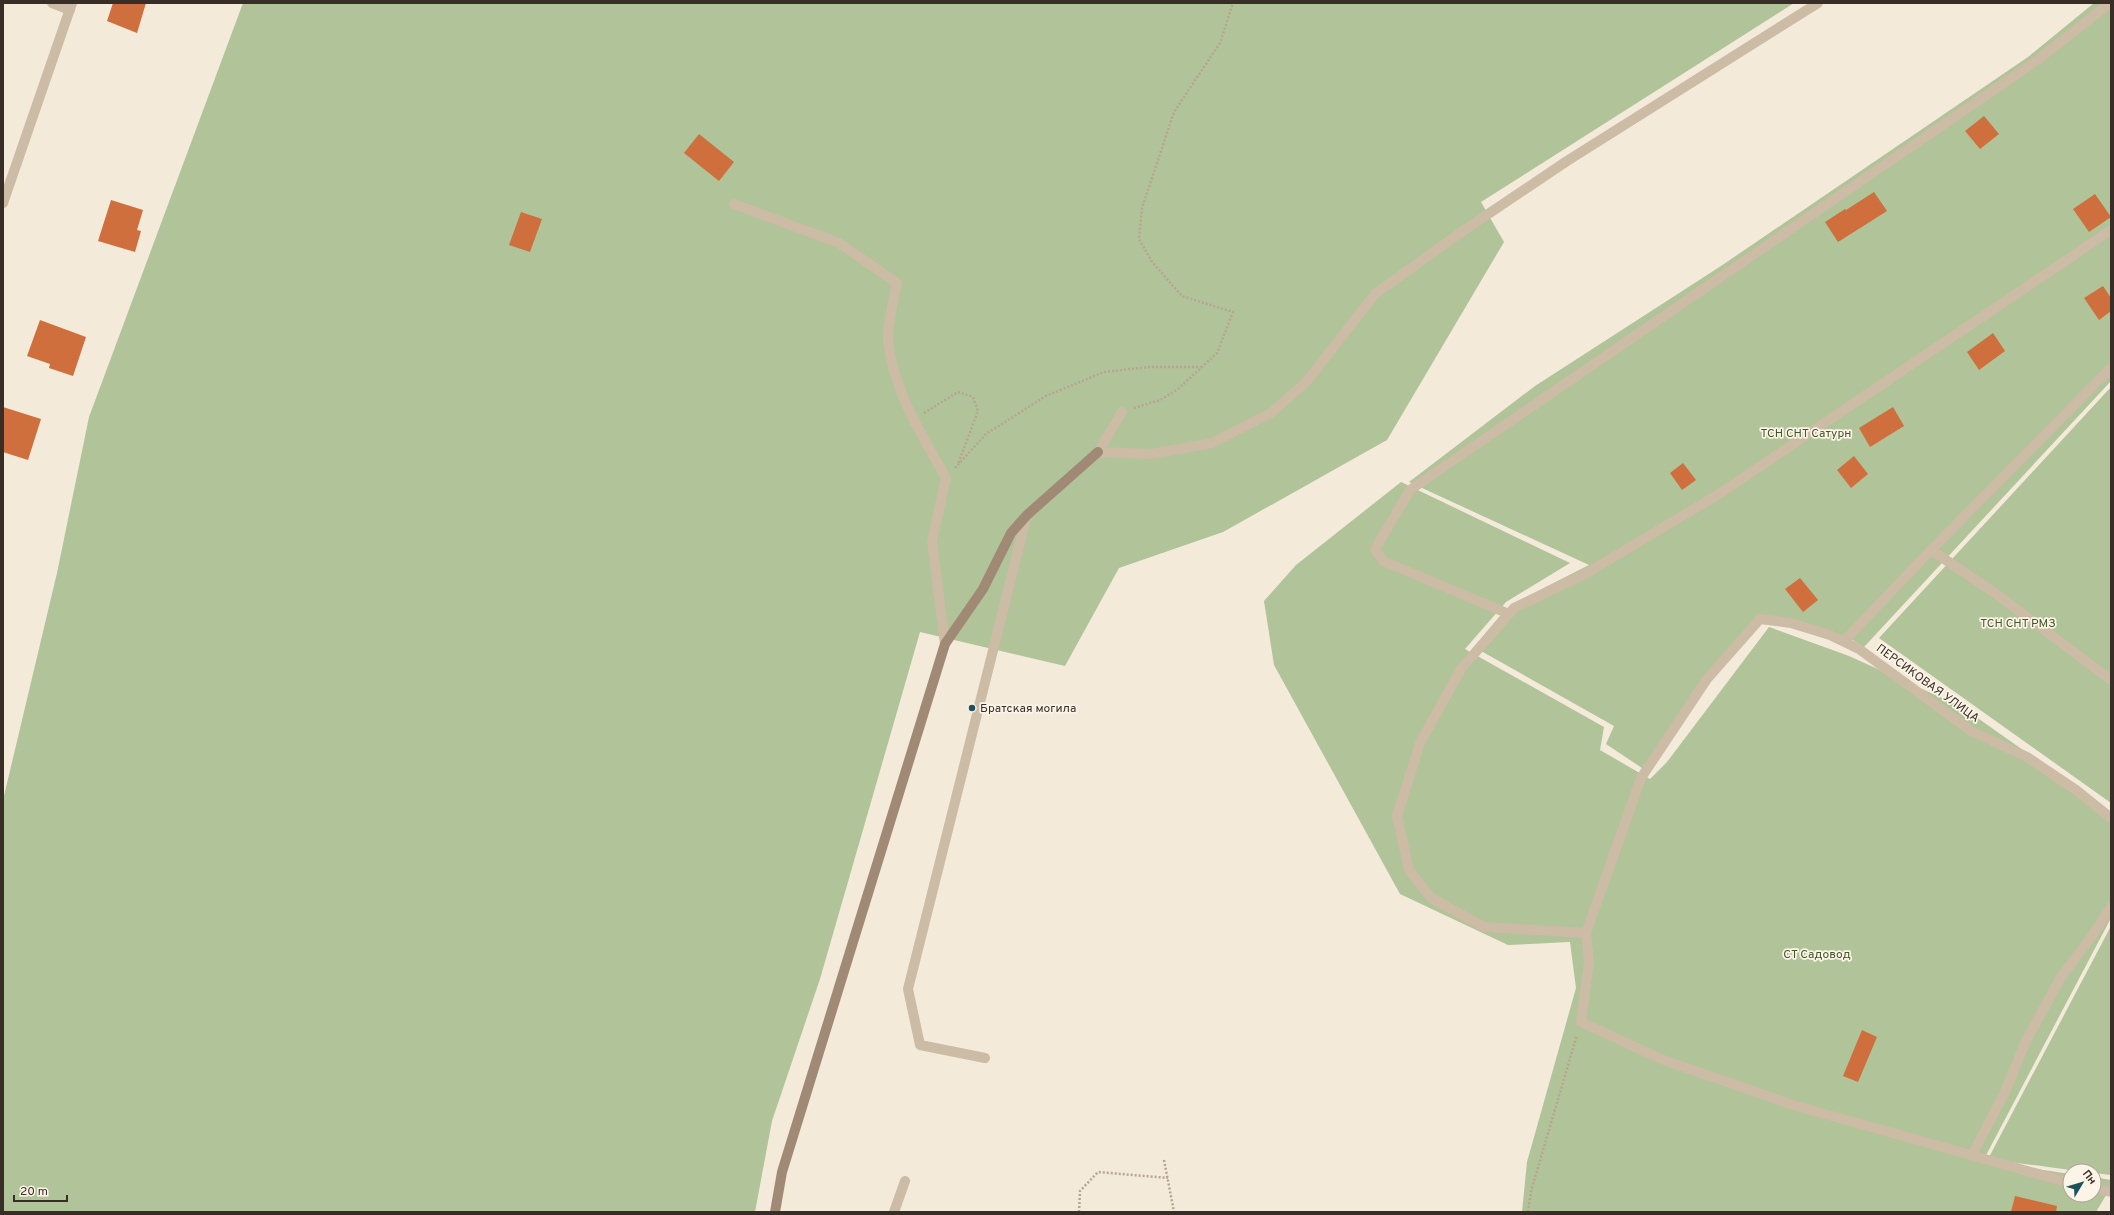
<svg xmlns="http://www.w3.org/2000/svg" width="2114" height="1215" font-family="Overpass,sans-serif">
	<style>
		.green { fill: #b1c399 }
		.building { fill: #ce6f3d }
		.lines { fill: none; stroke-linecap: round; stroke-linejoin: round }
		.path { stroke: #b8a58f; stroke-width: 2.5; stroke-dasharray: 2 2; stroke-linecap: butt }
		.lane { stroke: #ccbba5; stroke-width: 10 }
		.street { stroke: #ccbba5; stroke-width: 10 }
		.secondary { stroke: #a08a76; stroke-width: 10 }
		.poi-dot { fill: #19515c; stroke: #fbf4e7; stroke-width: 1.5 }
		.labels { text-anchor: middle; stroke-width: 3.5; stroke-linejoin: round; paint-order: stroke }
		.park-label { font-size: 12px; fill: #425829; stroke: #fbf4e7 }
		.street-label { font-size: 12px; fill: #382e27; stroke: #fbf4e7 }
		.poi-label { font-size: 12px; fill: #382e27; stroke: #fbf4e7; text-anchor: start }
	</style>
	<rect width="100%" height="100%" fill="#f3eada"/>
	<path class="green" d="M243,3H1794L1481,202L1504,242L1387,440L1223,532L1119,568L1065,666L920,632L820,979L772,1121L755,1212H3V800L57,573L89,417Z
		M2094,3H2111V381L1864,647L1851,639L1761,616L1642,768L1606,744L1614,726L1474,647L1499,617L1516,602L1589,565L1409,482L1535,386L1721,266L2028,57Z
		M2111,387V803L1879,638Z
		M1401,482L1570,563L1506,602L1465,649L1604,727L1600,750L1650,779L1667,762L1769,627L1849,656L1962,707L2111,812V918L1983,1161L2070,1174V1195H2094V1177L2111,1180V1187L2096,1212H1522L1527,1162L1576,988L1570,942L1508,945L1400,894L1274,665L1264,601L1296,565Z
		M2111,926V1175L2094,1173V1171H2078L1988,1159Z"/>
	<path class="building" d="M113,3H146L137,33L107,21Z
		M1984,116L1999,134L1980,149L1965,131Z
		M699,134L734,162L719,181L684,153Z
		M1874,192L1887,211L1838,242L1825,222L1845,209L1846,210Z
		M2095,194L2111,217L2089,232L2073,209Z
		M111,200L143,210L137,230L141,231L135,252L98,241Z
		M521,212L542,219L530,252L509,245Z
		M2103,286L2111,298V311L2099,320L2084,298Z
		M40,320L86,337L73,376L49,368L50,364L27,356Z
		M1993,333L2005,351L1979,370L1967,352Z
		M3,407L41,419L28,460L3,452Z
		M1893,407L1904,426L1870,447L1859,428Z
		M1854,456L1868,474L1851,488L1837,470Z
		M1683,463L1696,480L1682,490L1670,473Z
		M1800,578L1818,600L1803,612L1785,589Z
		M1862,1030L1877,1037L1858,1082L1843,1076Z
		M2015,1196L2057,1206L2056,1212H2011Z"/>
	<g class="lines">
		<path class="path" d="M1134,408L1160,400L1178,389L1217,353L1233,312L1182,296L1152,262L1139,239L1142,208L1174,112L1220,43L1233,3
			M924,413L958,392L973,397L978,411L958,464
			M955,468L986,434L1046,396L1104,372L1149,367H1201
			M1164,1160L1174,1212
			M1079,1212L1080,1191L1098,1172L1168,1178
			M1528,1212L1531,1191L1577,1035"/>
		<path class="lane" d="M52,3L70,10
			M734,204L839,243L897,283C894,298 887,326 888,340C893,391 922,435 946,478L932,541L945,644
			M1098,452L1122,412
			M1931,550L1995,593L2111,680
			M1509,614L1383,561L1375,549L1410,490L2036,61L2110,3
			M1760,619L1707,679L1641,778L1586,933L1589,962L1581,1022L1661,1059L1793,1105L2070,1183
			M1844,641L1931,550L2111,368
			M1586,933L1484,927L1431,898L1409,870L1397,816L1420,743L1461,669L1514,608L1585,574L1719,494L2111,230
			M985,1058L920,1045L908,989L1027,515
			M2094,1188L2111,1192
			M894,1212L905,1181"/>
		<path class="street" d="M3,203L72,3
			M1098,452L1151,454L1212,443L1271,413L1307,381L1375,294L1460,233L1567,161L1818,3
			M1760,619L1791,623L1830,635L1859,649L1971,731L2027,757L2076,790L2111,818
			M1972,1155L2004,1094L2026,1041L2061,977L2092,936L2111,907"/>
		<path class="secondary" d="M775,1212L782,1172L945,644L983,589L1011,533L1027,515L1098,452"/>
	</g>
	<circle class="poi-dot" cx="972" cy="708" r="4"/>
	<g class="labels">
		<g class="park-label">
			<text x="1806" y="437">ТСН СНТ Сатурн</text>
			<text x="2018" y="627">ТСН СНТ РМЗ</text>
			<text x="1817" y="958">СТ Садовод</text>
		</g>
		<g class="street-label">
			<text transform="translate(1928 683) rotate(36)" y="4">ПЕРСИКОВАЯ УЛИЦА</text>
		</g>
		<g class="poi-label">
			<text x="980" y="712">Братская могила</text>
		</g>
	</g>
	<rect width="2114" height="1215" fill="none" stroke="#382e27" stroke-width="8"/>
	<g transform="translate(2082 1183) rotate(52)"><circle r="19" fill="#fbf4e7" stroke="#ada59a"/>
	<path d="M0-3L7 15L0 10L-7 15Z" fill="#19515c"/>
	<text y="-6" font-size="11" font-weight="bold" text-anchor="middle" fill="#382e27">Пн</text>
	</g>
	<path d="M14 1195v6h53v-6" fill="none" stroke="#382e27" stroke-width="2"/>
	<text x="20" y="1195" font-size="12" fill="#382e27" stroke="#fbf4e7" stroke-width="3" paint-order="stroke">20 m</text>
</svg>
